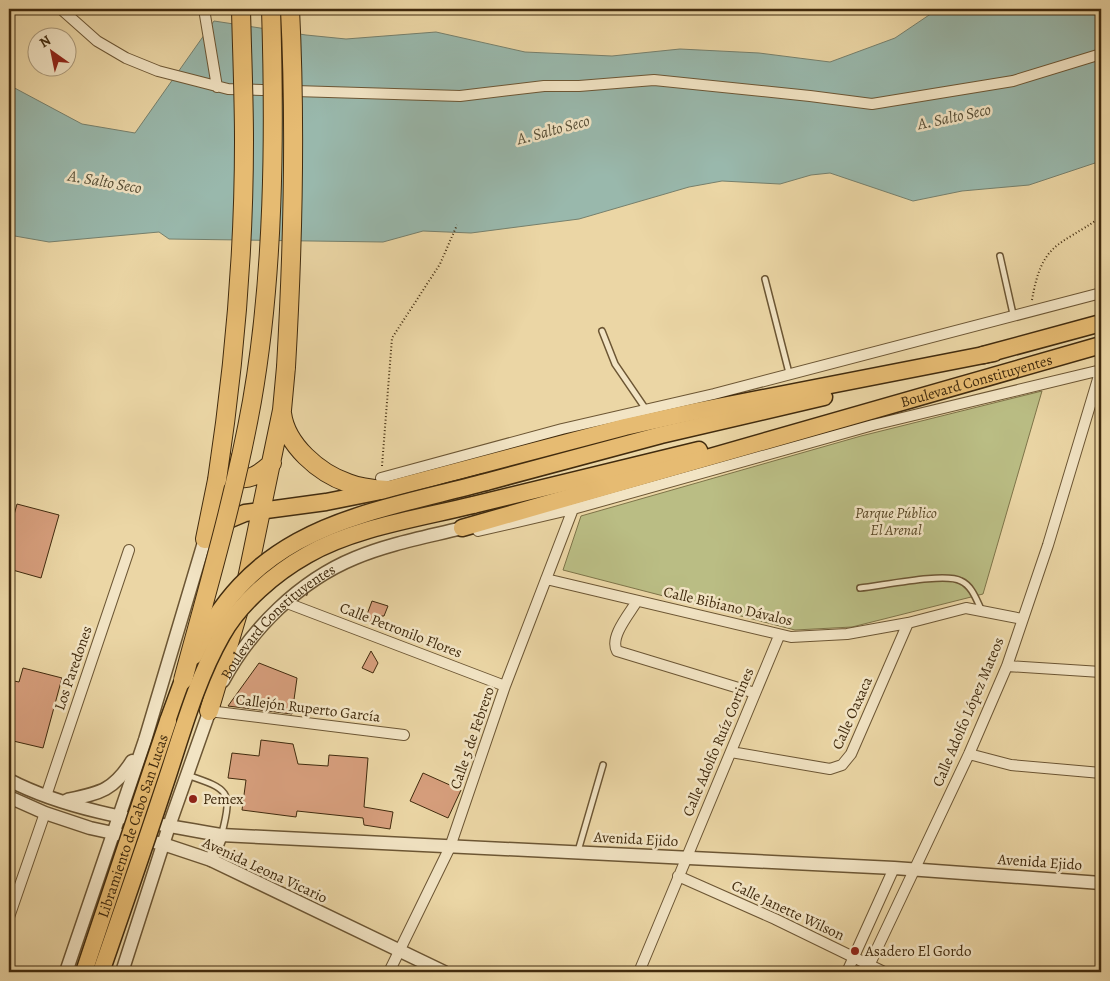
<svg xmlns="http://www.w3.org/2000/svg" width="1110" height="981" font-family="Alegreya,serif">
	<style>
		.green { fill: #babd84; stroke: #7e7449 }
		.water { fill: #99b8ac; stroke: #76806d }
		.building { fill: #d69e7c; stroke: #412b0e }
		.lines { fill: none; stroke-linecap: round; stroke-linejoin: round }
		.service-casing { stroke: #6c5634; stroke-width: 8 }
		.minor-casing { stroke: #6c5634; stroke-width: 12 }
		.tertiary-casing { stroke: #6c5634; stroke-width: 15 }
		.trunk-casing { stroke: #412b0e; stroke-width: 19 }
		.motorway-casing { stroke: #412b0e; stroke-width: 20 }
		.path { stroke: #412b0e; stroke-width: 2; stroke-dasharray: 1 2.5; stroke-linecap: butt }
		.service { stroke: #f2e4c4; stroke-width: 5 }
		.minor { stroke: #f2e4c4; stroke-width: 10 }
		.tertiary { stroke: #f2e4c4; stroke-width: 12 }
		.trunk { stroke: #e6bb72; stroke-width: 16 }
		.motorway { stroke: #e6bb72; stroke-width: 18 }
		.trunk-bridge-casing { stroke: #412b0e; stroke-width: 19; stroke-linecap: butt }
		.motorway-bridge-casing { stroke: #412b0e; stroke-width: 20; stroke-linecap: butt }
		.trunk-bridge { stroke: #e6bb72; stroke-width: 16 }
		.motorway-bridge { stroke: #e6bb72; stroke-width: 18 }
		.poi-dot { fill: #8f2418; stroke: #f2e4c4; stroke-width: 2 }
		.labels { text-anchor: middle; stroke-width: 5; stroke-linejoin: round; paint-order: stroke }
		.street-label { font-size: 15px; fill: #412b0e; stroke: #f2e4c4 }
		.park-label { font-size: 15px; font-style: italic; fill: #594826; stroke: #f2e4c4 }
		.poi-label { font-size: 15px; fill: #412b0e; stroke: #f2e4c4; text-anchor: start }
		.water-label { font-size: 16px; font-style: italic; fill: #574e36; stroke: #f2e4c4 }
	</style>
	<rect width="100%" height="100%" fill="#ebd6a5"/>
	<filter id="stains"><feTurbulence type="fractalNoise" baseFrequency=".004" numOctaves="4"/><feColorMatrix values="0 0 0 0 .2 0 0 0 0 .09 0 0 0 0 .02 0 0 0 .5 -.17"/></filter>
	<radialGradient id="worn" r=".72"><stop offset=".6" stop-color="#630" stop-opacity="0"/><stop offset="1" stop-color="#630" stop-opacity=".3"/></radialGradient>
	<path class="green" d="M1042,391L983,594L852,627L795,630L563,570L581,516L861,436Z"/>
	<path class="water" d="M938,9H1101V161L1029,185L962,191L913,201L830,173L811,175L780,184L722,181L689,187L579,219L471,233L423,231L383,242L169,239L159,232L49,242L9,235V85L82,124L135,133L214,21L306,35L346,39L436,32L525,52L612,56L680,49L759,53L830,62L895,38Z"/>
	<path class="building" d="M17,504L59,515L41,578L9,569V533Z
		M372,601L388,606L384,616H378L375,624L365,620Z
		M371,651L378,663L373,673L362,668Z
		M259,663L297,678L292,714L228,706Z
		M23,668L62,678L43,748L9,740V680L19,682Z
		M261,740L293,744L298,764L328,766L329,755L368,758L364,807L393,812L390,829L364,825L363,818L297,811L296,817L242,810L246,780L228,778L232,753L259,756Z
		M423,773L461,790L448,818L410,801Z"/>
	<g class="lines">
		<g class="service-casing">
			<path id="service" d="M1000,256L1013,314
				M765,279L789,373
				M602,331L615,364L645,408
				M860,588C881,586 945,572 961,581C972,586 976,599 981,609
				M187,775C228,789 233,790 222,833
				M578,851L603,765"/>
		</g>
		<g class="minor-casing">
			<path id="minor" d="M61,9L97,41L126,58L158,71L228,89L460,96L544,86H579L654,80L810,96L872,104L1013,81L1101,54
				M204,9L217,87
				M381,478L562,429L714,394L1101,293
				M478,531L573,509L873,425L1101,370
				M546,579L791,637L847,634L908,623L966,608L1022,619
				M637,601C630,613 609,637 617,651L755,693
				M287,603L505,686
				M1007,666L1101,672
				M209,711L404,735
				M731,752L830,769L842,765L851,754L908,623
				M969,754L1011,765L1101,773
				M46,796L129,550
				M678,876L775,919L884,972
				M9,917L45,813
				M389,972L450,847L505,686L573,509
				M639,972L779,636
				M847,972L894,868
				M866,972L969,754L1007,666L1048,545L1101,369"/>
		</g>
		<g class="tertiary-casing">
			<g id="tertiary">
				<path id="s1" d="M223,681C251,629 299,581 355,558C388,544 426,537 462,528"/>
				<path d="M9,780C70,812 153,823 221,835L894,868L1101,883"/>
				<path d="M9,797L45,813L90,828L163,844L211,860L444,972"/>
				<path d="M67,800C100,793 113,791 132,761"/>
				<path d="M211,860L221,835"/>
				<path d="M66,972L145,740L205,539"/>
				<path d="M122,972L169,826L212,704"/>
			</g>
		</g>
		<g class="trunk-casing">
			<g id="trunk">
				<path d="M983,355L1101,323"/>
				<path d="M486,482L661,435L824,397"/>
				<path d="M473,505L699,450"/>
				<path d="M216,525L245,513L326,502L386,490L625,427L697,411L994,353"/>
				<path id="s2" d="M462,528L1101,345"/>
				<path d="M168,721L183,680"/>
			</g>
		</g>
		<g class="motorway-casing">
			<path id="motorway" d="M282,413C286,445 319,473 348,483C360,488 373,489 386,490
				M221,455C235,485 249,484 272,463
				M205,539L217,480
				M245,588L282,410L286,367
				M209,711L238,613"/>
		</g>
		<path class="path" d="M1032,300C1042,242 1058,247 1101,217
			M382,466L392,338L440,264L457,225"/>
		<use href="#service" class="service"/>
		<use href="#minor" class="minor"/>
		<use href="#tertiary" class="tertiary"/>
		<use href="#trunk" class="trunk"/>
		<use href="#motorway" class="motorway"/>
		<g class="trunk-bridge-casing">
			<g id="trunk-bridge">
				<path d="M194,656C254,525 362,515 486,482"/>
				<path id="s3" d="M84,972L168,721"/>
				<path d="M101,972C124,906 147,839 169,772C184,726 198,677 222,635C240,603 275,573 307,555C353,528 420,518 473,505"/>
			</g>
		</g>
		<g class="motorway-bridge-casing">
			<path id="motorway-bridge" d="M286,367C293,247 296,128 290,9
				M217,480C234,368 244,254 244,141C244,97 242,53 241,9
				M183,680C208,587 235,496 252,401C274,275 275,136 271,9"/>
		</g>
		<use href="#trunk-bridge" class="trunk-bridge"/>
		<use href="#motorway-bridge" class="motorway-bridge"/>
	</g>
	<g class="poi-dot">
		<circle cx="193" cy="799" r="5"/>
		<circle cx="855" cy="951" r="5"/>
	</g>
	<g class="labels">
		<g class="street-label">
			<text dy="5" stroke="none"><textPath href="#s2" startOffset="535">Boulevard Constituyentes</textPath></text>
			<text transform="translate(728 606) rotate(13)" y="5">Calle Bibiano Dávalos</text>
			<text dy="5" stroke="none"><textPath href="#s1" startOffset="82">Boulevard Constituyentes</textPath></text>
			<text transform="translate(401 630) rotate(21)" y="5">Calle Petronilo Flores</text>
			<text transform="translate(73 668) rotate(-71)" y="5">Los Paredones</text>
			<text transform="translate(308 708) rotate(7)" y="5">Callejón Ruperto García</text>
			<text transform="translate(968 712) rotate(-67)" y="5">Calle Adolfo López Mateos</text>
			<text transform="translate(852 713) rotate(-66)" y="5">Calle Oaxaca</text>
			<text transform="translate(472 738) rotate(-71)" y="5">Calle 5 de Febrero</text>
			<text transform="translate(718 742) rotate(-67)" y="5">Calle Adolfo Ruíz Cortines</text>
			<text dy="5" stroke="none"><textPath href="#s3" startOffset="154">Libramiento de Cabo San Lucas</textPath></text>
			<text transform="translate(636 839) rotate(3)" y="5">Avenida Ejido</text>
			<text transform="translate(1040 862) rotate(4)" y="5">Avenida Ejido</text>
			<text transform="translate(265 870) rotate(25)" y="5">Avenida Leona Vicario</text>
			<text transform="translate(788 910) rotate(25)" y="5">Calle Janette Wilson</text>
		</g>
		<g class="park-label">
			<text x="896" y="518">Parque Público<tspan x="896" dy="17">El Arenal</tspan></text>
		</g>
		<g class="poi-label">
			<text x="203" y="804">Pemex</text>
			<text x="865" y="956">Asadero El Gordo</text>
		</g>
		<g class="water-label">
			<text transform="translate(954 116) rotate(-12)" y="6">A. Salto Seco</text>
			<text transform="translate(553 129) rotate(-15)" y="6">A. Salto Seco</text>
			<text transform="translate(105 181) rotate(10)" y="6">A. Salto Seco</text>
		</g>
	</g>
	<rect width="1110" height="981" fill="none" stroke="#ebd6a5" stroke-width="30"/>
	<rect x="10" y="10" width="1090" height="961" fill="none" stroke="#412b0e" stroke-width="2.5"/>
	<rect x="15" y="15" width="1080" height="951" fill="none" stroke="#412b0e"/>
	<g transform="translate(52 52) rotate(327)"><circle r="24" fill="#f2e4c4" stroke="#ab9a7b"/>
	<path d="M0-4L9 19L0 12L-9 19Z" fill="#8f2418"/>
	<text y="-8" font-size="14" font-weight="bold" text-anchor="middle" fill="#412b0e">N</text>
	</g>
	<rect width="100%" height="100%" filter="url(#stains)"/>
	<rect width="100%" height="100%" fill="url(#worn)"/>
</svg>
